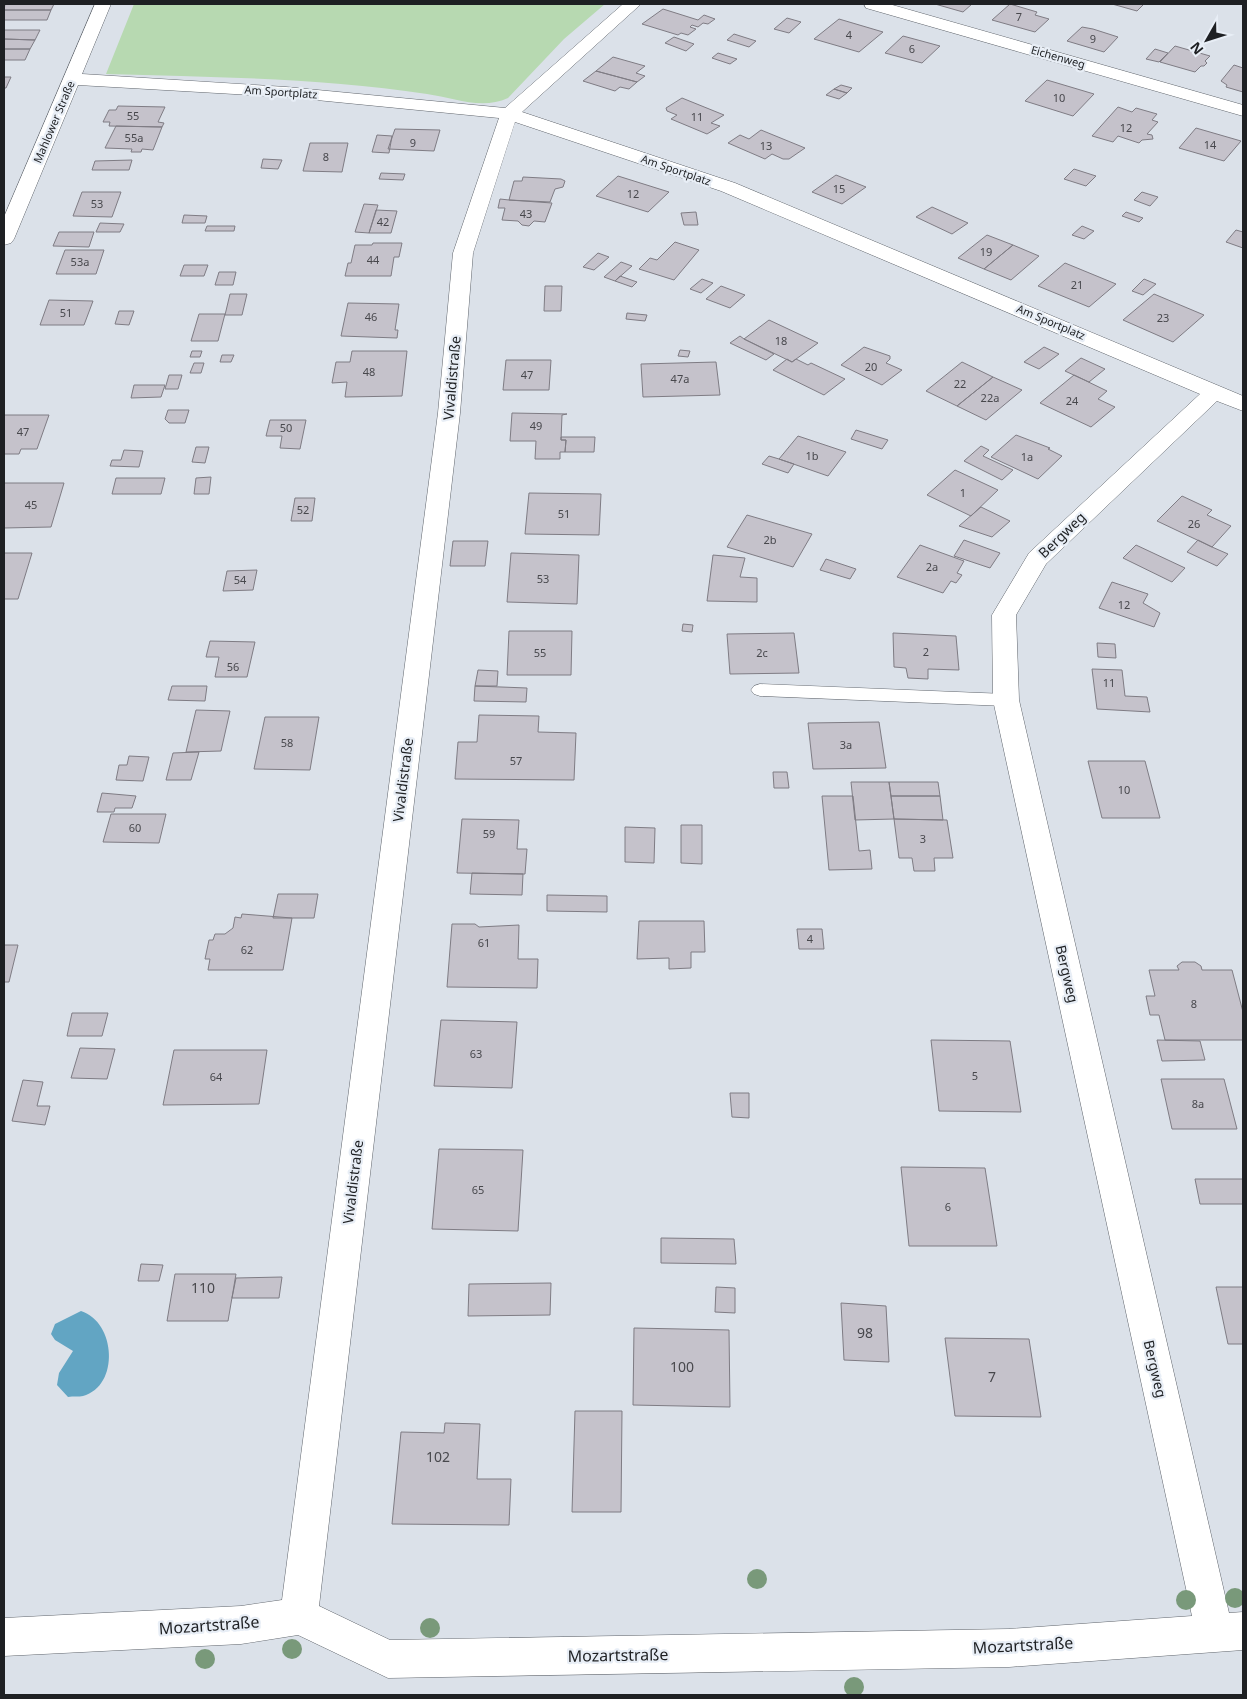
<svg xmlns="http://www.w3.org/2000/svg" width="1247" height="1699" font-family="'Noto Sans',sans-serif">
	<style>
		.green { fill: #b7d9b1 }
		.water { fill: #62a5c3 }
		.building { fill: #c5c2cb; stroke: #7f7c84 }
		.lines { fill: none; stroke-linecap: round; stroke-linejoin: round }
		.service-casing { stroke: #61666d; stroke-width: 1 }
		.minor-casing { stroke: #61666d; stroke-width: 1 }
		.service { fill: #fff; fill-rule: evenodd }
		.minor { fill: #fff; fill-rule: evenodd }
		.tree { fill: #79997a }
		.labels { text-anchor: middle; stroke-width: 4.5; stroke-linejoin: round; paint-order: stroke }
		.number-label { font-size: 11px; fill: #48484d }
		.far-street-label { font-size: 11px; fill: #1e2023; stroke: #e8eef6 }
		.street-label { font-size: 14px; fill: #1e2023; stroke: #e8eef6 }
		.near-number-label { font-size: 14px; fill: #48484d }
		.near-street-label { font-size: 16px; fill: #1e2023; stroke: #e8eef6 }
	</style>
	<rect width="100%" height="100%" fill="#dbe1e9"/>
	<path class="green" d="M134,4H605L564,39L508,98C482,110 454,98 427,94C321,78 213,77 106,74Z"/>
	<path class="water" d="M81,1311C116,1322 120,1386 83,1396C79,1397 73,1396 68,1397L57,1385L59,1373L73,1351L55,1340L51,1334L55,1324Z"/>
	<path class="building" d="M5,4H54L51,10H4Z
		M935,4H972L963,12Z
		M1010,4L1037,12L1035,15L1049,19L1035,32L992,20Z
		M1112,4H1144L1137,11Z
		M663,9L698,20L704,15L715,19L708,24L703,23L698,27L692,25L690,27L696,29L688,35L681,33L678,35L642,24Z
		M4,10H51L47,20H4Z
		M787,18L801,22L789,33L774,29Z
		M839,19L883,32L859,52L814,39Z
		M1082,27L1093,29L1118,37L1104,52L1067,41Z
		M4,30H40L35,40L4,39Z
		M734,34L756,41L749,47L727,40Z
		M903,36L940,46L922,63L885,53Z
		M674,37L694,44L686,51L665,43Z
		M4,39L35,40L30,49H4Z
		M1175,46L1210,56L1205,61L1207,63L1204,66H1201L1195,72L1160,62Z
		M4,49H30L25,60H4Z
		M1155,49L1168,53L1159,62L1146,59Z
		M718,53L737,59L730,64L712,58Z
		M613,57L645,66L636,73L645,76L637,82L596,71Z
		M1234,65L1243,68V92L1226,87L1227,85L1221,81Z
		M596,71L637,82L629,89L620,87L615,91L583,81Z
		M4,77H11L6,88H4Z
		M1047,80L1094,94L1073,116L1025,101Z
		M841,85L852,88L847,93L834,89Z
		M834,89L847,93L839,99L826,95Z
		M682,98L724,115L711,123L720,126L707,134L671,119L677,115L667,111L666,108Z
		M118,106L165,107L158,122L164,123L162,127L109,126L110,122H103L109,110H116Z
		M1118,107L1132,112L1136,108L1157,114L1152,120L1158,122L1147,134L1152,135L1153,139L1142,140L1139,143L1118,136L1113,142L1092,136Z
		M116,126L162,127L153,150L142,149L141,152H131L132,149L105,148Z
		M1196,128L1241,141L1224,161L1179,148Z
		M395,129L440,130L434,151L388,149Z
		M761,130L805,148L789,159H783L772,154L765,159L728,143L740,135L749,139Z
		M377,135L392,136L389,153L372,152Z
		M310,143H348L342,172L303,171Z
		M263,159L282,160L278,169L261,168Z
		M132,160L129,170H92L95,161Z
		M1074,169L1096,176L1086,186L1064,179Z
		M381,173L405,174L403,180L379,179Z
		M836,175L866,187L842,204L812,192Z
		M618,176L669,192L648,212L596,196Z
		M523,177L561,179L565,181L563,187L555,189L550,202L509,200L514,181H522Z
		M82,192H121L112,217L73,216Z
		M1142,192L1158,197L1150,206L1134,200Z
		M500,199L509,200L552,203L545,222L534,221L529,226L522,225L518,221L502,220L505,208H498Z
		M364,204L378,205L369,233L355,232Z
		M932,207L968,223L952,234L916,217Z
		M376,210L397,211L391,233H369Z
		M696,212L698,225H684L681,213Z
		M1126,212L1143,218L1139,222L1122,216Z
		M184,215L207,216L205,223H182Z
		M100,223L124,224L120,232H96Z
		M207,226H235L234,231H205Z
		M1082,226L1094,231L1084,239L1072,235Z
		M1236,230L1243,232V248L1226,242Z
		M59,232H94L89,247L53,246Z
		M987,235L1013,245L984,269L958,258Z
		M675,242L699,250L674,280L639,269L650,258L657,260Z
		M373,243H402L399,257H394L391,276H345L348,263H351L355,245H372Z
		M1013,245L1039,256L1011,280L984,269Z
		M65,250H104L96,274H56Z
		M598,253L609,257L594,270L583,267Z
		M621,262L632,266L615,281L604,277Z
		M1065,263L1116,284L1089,307L1038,286Z
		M184,265H208L204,276H180Z
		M219,272H236L233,285H215Z
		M620,276L637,282L632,287L615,281Z
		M702,279L713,283L701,293L690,289Z
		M1144,279L1156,284L1143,295L1132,291Z
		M545,286H562L561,311H544Z
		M721,286L745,295L730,308L706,299Z
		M230,294H247L242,315H225Z
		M1154,294L1204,315L1173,342L1123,320Z
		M49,300L93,301L84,325H40Z
		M348,303L399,304L395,330H398L397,338L341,336Z
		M119,311H134L129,325L115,324Z
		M627,313L647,315L645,321L626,319Z
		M199,314H225L218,341H191Z
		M769,320L818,343L792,362L744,339Z
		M740,336L744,339L774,354L766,360L730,343Z
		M864,347L890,356V359L886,363L902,370L882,385L841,365Z
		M1044,347L1059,354L1039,369L1024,362Z
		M680,350L690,351L688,357L678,356Z
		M192,351H202L200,357H190Z
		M352,351H407L402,396L345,397L347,382L332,383L336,362H350Z
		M222,355H234L231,362H220Z
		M1081,358L1105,369L1089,382L1065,371Z
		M787,359L792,362L796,359L808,365L811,363L845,379L824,395L773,370Z
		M506,360H551L549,390H503Z
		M716,362L720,395L643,397L641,364Z
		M962,362L993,377L957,406L926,391Z
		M194,363H204L201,373H190Z
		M169,375H182L178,389H165Z
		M1074,375L1107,391L1098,399L1115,407L1091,427L1040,403Z
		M993,377L1022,390L986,420L957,406Z
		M134,385H165L161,397L131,398Z
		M168,410H189L185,423H169L165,419Z
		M512,413L567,414L562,415L561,440H566L565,452H560V459H535L536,441H510Z
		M4,415H49L37,449H21L19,454H4Z
		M270,420H306L300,449L280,448L282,436H266Z
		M856,430L888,440L882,449L851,439Z
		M1016,435L1050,448L1048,449L1062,456L1038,479L991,457Z
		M798,436L846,452L828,476L779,459Z
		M561,437H595L594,452H565L566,440H561Z
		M981,446L989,450L983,456L1013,470L1002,480L964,461Z
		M196,447H209L205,463L192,462Z
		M124,450L143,451L139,467L110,466L112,460H121Z
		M769,456L779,459L794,464L788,473L762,464Z
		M955,470L998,490L971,516L927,495Z
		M211,477L209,494H194L196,478Z
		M116,478H165L161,494H112Z
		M4,483H64L51,527L4,528Z
		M529,493L601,494L599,535L525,534Z
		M1182,496L1212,510L1207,515L1231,526L1212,547L1157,521Z
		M295,498H315L312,521H291Z
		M981,507L1010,521L992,537L959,526Z
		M747,515L812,534L793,567L727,547Z
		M964,540L1000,553L990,568L954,556Z
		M1198,540L1212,547L1228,554L1217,566L1187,552Z
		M453,541H488L485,566H450Z
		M920,545L964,561L957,573L962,575L956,583L951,581L943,593L897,577Z
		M1136,545L1185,568L1172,582L1123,558Z
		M4,553H32L18,599H4Z
		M511,553L579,555L577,604L507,602Z
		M713,555L745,558L740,577L757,578V602L707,601Z
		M826,559L856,569L850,579L820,570Z
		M257,570L253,590L223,591L227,571Z
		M1112,582L1148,594L1143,603L1160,613L1154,627L1099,608Z
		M683,624L693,625L692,632L682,631Z
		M509,631H572L571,675H507Z
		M794,633L799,673L730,674L727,634Z
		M893,633L956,636L959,670L928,669V679L908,678L906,668L894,667Z
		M210,641L255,642L247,677H215L219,657H206Z
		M1097,643L1115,644L1116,658L1098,657Z
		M1092,669L1122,670L1125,696L1147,697L1150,712L1097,709Z
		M478,670L498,671L497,686H475Z
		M172,686H207L205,701L168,700Z
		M475,686L527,688L526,702L474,701Z
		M196,710L230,711L221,751L186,752Z
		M479,715L539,716L538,732L576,733L574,780L455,779L458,742H477Z
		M265,717H319L310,770L254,769Z
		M879,722L886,768L813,769L808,723Z
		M199,752L191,780H166L173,753Z
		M129,756L149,757L143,781L116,780L119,765H127Z
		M1088,761H1145L1160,818H1102Z
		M773,772H787L789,788H774Z
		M851,782H889L894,819L855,820Z
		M889,782H938L940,796H891Z
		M102,793L136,796L132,808H115L114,812H97Z
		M822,796H853L859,851L870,850L872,869L829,870Z
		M891,796H940L943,820L894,819Z
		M111,814H166L159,843L103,842Z
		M462,819L519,820L517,849H527L525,874L457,873Z
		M894,819L947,820L953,858H934L935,871H914L912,858H899Z
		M681,825H702V864L681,863Z
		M625,827L655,828L654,863L625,862Z
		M472,873L523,874L522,895L470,894Z
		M278,894H318L314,918H273Z
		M547,895L607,896V912L547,911Z
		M242,914L292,918L283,970H208L210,959H205L209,940H213L215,934H225L233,928L235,917L241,918Z
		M639,921H704L705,952H691V968L669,969V958L637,959Z
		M452,924H475L479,927L519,925L518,959H538L537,988L447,987Z
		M797,929H822L824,949H799Z
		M4,945H18L9,982H4Z
		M1182,962H1195L1201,966L1202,970H1232L1243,1012V1040H1165L1159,1015H1150L1146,996H1155L1149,970H1179L1177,966Z
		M72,1013H108L102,1036H67Z
		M441,1020L517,1022L512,1088L434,1086Z
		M931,1040L1010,1041L1021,1112L939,1111Z
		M1157,1040L1200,1041L1205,1060L1162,1061Z
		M80,1048L115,1049L107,1079L71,1078Z
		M174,1050H267L259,1104L163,1105Z
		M1161,1079H1224L1237,1129H1172Z
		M23,1080L43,1082L37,1106H50L45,1125L12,1121Z
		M730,1093H749V1118L732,1117Z
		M439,1149L523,1150L518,1231L432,1229Z
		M901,1167L985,1168L997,1246H909Z
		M1195,1179H1243V1204H1200Z
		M661,1238L734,1239L736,1264L661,1263Z
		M141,1264L163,1265L159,1281H138Z
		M175,1274H236L228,1321H167Z
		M282,1277L279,1298H232L236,1278Z
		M551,1283L550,1315L468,1316L469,1284Z
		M716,1287L735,1288V1313L715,1312Z
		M1216,1287H1243V1344H1228Z
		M841,1303L886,1306L889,1362L844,1360Z
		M634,1328L729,1330L730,1407L633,1405Z
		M945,1338L1029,1339L1041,1417L955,1416Z
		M575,1411H622L621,1512H572Z
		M445,1423L480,1424L477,1479H511L509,1525L392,1524L401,1432L444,1433Z"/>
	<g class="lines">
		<g class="service-casing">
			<path id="service" d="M760,684L1006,694L1012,696L1015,700L1012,704L1006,706L760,696L754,694L751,690L754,686Z"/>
		</g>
		<g class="minor-casing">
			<path id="minor" d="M95,4H111L82,74L286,87L505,108L623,4H641L522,112L735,183L1243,396V411L1217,401L1046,564L1016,615L1019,700L1229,1613L1243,1612V1650L1009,1667L388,1678L298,1635L241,1644L4,1656V1618L241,1606L282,1600L438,413L453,253L499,118L286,97L78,85L14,239L11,243L4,245V217ZM515,122L721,191L1200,394L1029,553L992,615L993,700L1192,1616L1009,1629L390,1640L319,1606L460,413L473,253Z
				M864,4H889L1243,105V116L866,8Z"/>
		</g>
		<use href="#service" class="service"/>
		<use href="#minor" class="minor"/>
	</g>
	<g class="tree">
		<circle cx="757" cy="1579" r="10"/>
		<circle cx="1235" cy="1598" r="10"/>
		<circle cx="1186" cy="1600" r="10"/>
		<circle cx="430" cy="1628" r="10"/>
		<circle cx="292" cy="1649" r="10"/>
		<circle cx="205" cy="1659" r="10"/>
		<circle cx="854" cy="1687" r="10"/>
	</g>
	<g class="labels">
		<g class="number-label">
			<text x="1019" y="21">7</text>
			<text x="849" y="39">4</text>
			<text x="1093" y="43">9</text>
			<text x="912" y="53">6</text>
			<text x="1059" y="102">10</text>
			<text x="133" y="120">55</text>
			<text x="697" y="121">11</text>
			<text x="1126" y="132">12</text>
			<text x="134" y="142">55a</text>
			<text x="413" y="147">9</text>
			<text x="1210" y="149">14</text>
			<text x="766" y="150">13</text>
			<text x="326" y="161">8</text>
			<text x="839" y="193">15</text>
			<text x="633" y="198">12</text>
			<text x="97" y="208">53</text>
			<text x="526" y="218">43</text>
			<text x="383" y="226">42</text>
			<text x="986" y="256">19</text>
			<text x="373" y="264">44</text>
			<text x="80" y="266">53a</text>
			<text x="1077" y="289">21</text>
			<text x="66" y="317">51</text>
			<text x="371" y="321">46</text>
			<text x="1163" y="322">23</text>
			<text x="781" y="345">18</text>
			<text x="871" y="371">20</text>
			<text x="369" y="376">48</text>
			<text x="527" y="379">47</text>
			<text x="680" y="383">47a</text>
			<text x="960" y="388">22</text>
			<text x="990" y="402">22a</text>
			<text x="1072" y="405">24</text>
			<text x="536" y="430">49</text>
			<text x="286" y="432">50</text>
			<text x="23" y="436">47</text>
			<text x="812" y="460">1b</text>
			<text x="1027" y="461">1a</text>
			<text x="963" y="497">1</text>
			<text x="31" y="509">45</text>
			<text x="303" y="514">52</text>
			<text x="564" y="518">51</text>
			<text x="1194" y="528">26</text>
			<text x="770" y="544">2b</text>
			<text x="932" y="571">2a</text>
			<text x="543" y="583">53</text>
			<text x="240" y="584">54</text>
			<text x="1124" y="609">12</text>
			<text x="926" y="656">2</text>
			<text x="540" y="657">55</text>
			<text x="762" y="657">2c</text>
			<text x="233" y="671">56</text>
			<text x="1109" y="687">11</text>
			<text x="287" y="747">58</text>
			<text x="846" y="749">3a</text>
			<text x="516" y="765">57</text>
			<text x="1124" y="794">10</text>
			<text x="135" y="832">60</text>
			<text x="489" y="838">59</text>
			<text x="923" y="843">3</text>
			<text x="810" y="943">4</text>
			<text x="484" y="947">61</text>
			<text x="247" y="954">62</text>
			<text x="1194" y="1008">8</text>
			<text x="476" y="1058">63</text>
			<text x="975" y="1080">5</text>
			<text x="216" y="1081">64</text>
			<text x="1198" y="1108">8a</text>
			<text x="478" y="1194">65</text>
			<text x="948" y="1211">6</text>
		</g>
		<g class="far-street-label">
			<text transform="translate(1058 57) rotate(16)" y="4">Eichenweg</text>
			<text transform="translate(281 92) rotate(4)" y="4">Am Sportplatz</text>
			<text transform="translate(54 122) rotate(-67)" y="4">Mahlower Straße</text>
			<text transform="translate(676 170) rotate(19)" y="4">Am Sportplatz</text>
			<text transform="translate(1051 322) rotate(23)" y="4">Am Sportplatz</text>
		</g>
		<g class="street-label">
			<text transform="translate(452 378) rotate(-85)" y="5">Vivaldistraße</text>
			<text transform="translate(1062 535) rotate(-44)" y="5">Bergweg</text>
			<text transform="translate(403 780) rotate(-83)" y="5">Vivaldistraße</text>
			<text transform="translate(1067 974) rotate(77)" y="5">Bergweg</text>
			<text transform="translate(353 1182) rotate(-83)" y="5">Vivaldistraße</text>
			<text transform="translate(1155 1369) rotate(77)" y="5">Bergweg</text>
		</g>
		<g class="near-number-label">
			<text x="203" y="1293">110</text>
			<text x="865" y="1338">98</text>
			<text x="682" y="1372">100</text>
			<text x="992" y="1382">7</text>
			<text x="438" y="1462">102</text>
		</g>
		<g class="near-street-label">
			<text transform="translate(209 1625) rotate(-4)" y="6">Mozartstraße</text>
			<text transform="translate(1023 1645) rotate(-3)" y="6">Mozartstraße</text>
			<text transform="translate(618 1655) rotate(-1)" y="6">Mozartstraße</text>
		</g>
	</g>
	<rect width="1247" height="1699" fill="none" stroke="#1e2023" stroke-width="10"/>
	<g transform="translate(1207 40) rotate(231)" stroke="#e8eef6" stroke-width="4" paint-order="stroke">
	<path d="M0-4L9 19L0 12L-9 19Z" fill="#1e2023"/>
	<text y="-8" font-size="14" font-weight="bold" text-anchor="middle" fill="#1e2023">N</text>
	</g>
</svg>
